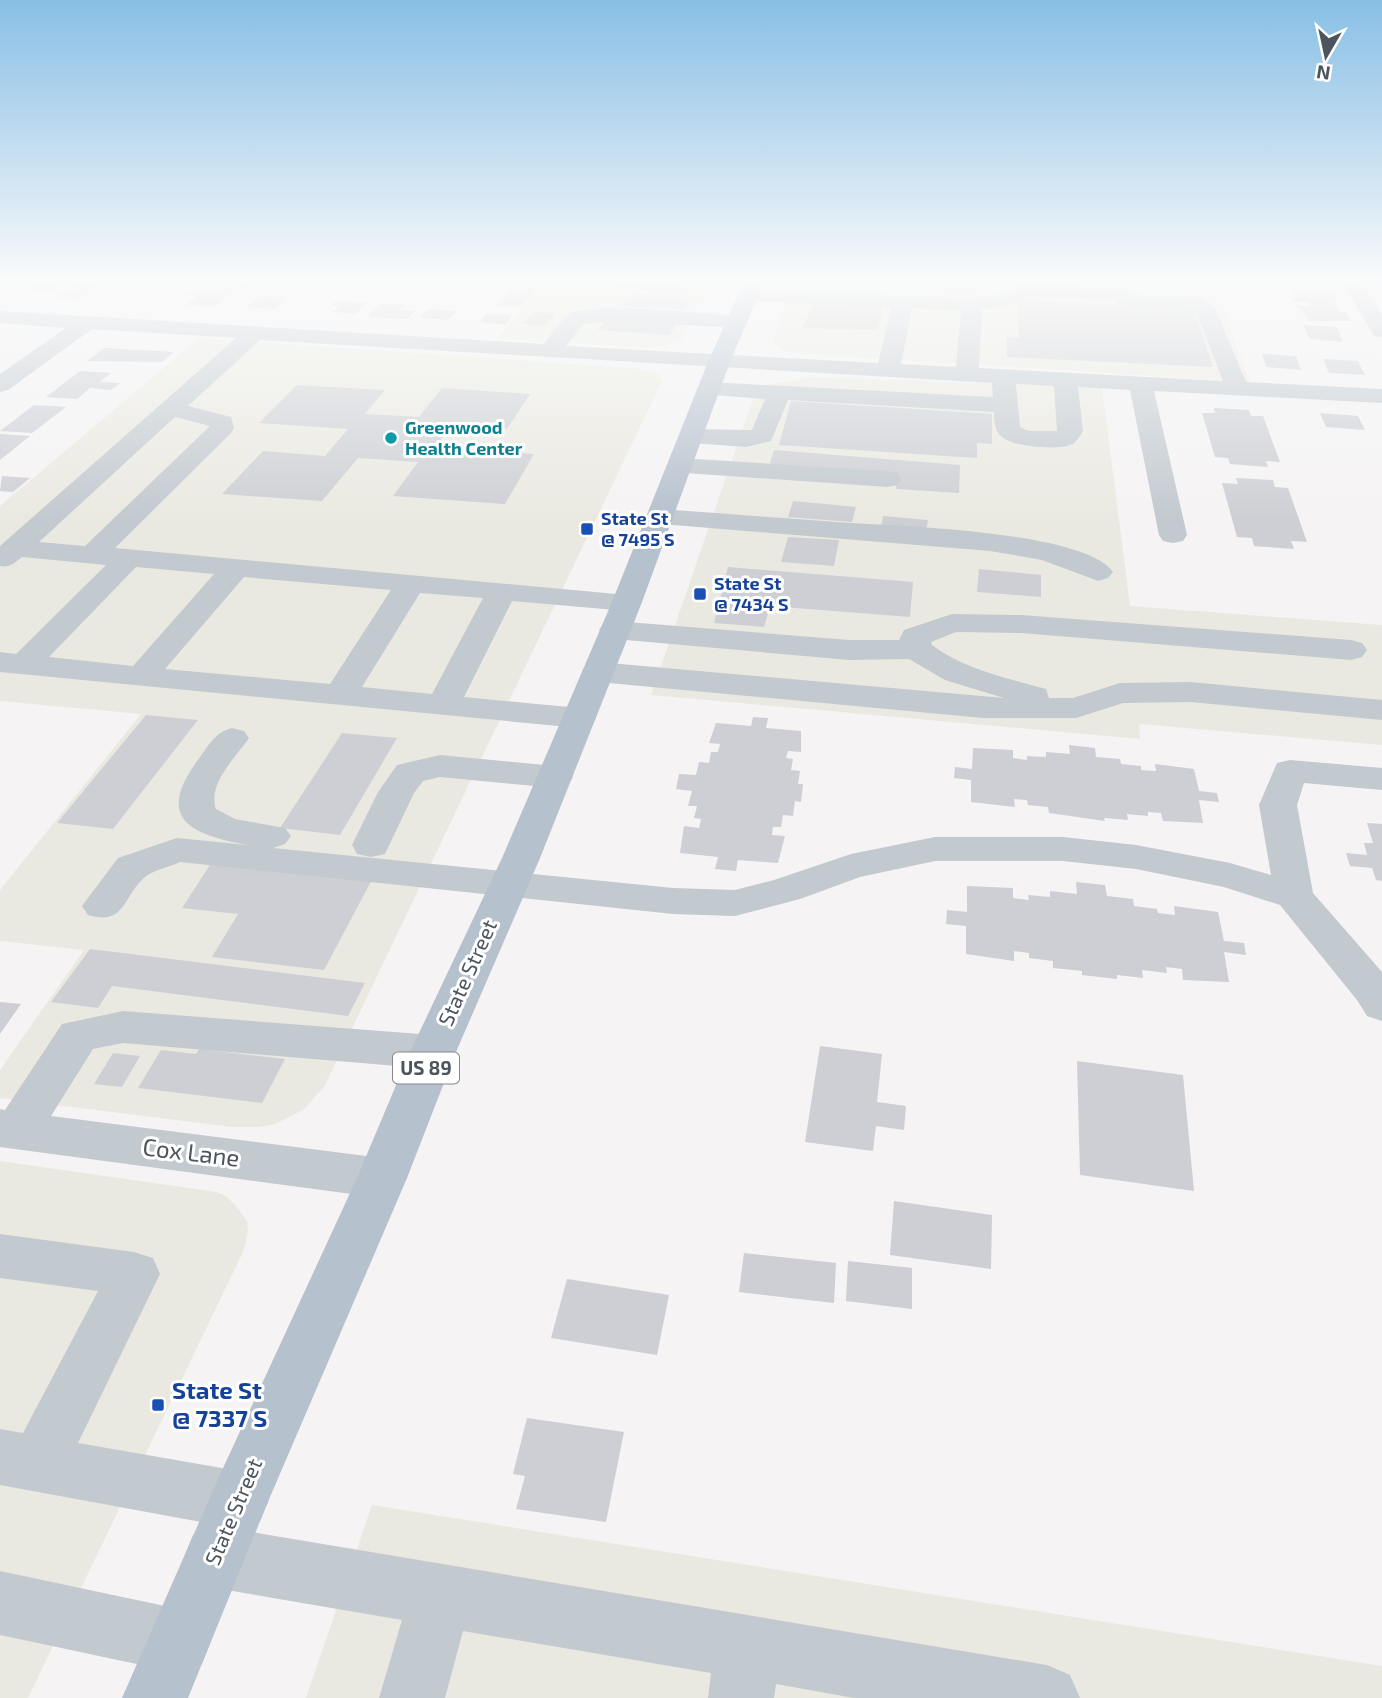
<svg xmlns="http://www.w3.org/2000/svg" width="1382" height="1698" font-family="'Exo 2',sans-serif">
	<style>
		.commercial { fill: #eae9e1 }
		.building { fill: #cdcfd4 }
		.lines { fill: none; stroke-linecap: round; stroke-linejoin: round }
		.minor { fill: #c2c9cf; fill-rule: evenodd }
		.major { fill: #b6c1ce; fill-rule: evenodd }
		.culture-dot { fill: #0f9aa8; stroke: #fff; stroke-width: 2.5 }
		.transit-dot { fill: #1a4fb4; stroke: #fff; stroke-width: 2.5 }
		.labels { text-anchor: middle; stroke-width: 6; stroke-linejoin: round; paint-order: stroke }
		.far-culture-label { font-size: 18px; font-weight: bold; fill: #0d838f; stroke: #fff; text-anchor: start }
		.far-transit-label { font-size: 18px; font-weight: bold; fill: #164399; stroke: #fff; text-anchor: start }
		.shield { fill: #fff; stroke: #82888e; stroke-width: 2 }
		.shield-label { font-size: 19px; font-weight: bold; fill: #4c555e }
		.street-label { font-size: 21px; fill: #4c555e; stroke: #fff }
		.near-street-label { font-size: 24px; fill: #4c555e; stroke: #fff }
		.near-transit-label { font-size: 24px; font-weight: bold; fill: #164399; stroke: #fff; text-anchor: start }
	</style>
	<rect width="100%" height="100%" fill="#f5f3f3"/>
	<path class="commercial" d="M482,282H711L681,340L666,346L645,347L497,339L539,286Z
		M794,282H1213L1250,382L791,353L779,348L773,341Z
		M199,338L632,368L656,373L662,381L324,1087L303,1110L275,1124L260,1127H232L0,1098V1070L84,950L0,941V890L141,714L0,701V506Z
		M808,377L1102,387L1130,606L1382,625V745L1139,724L1140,739L651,695L753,399L767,385Z
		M0,1161L217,1192L227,1197L236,1206L247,1221L248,1232L243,1252L28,1698H0Z
		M372,1505L1382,1666V1698H306Z"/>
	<path class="building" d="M38,282H67L52,292L25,290Z
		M240,282L259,283L251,290L237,289L215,307L186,305L198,296L186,295L197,287L232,289Z
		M541,282H689L684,292Z
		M76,284L100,285L80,298L55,297Z
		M943,286L979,288V291H968V295L943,294Z
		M511,287L535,289L521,307L495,306Z
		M1291,288L1334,292L1339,301L1334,300L1337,306L1340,311L1345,312L1351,321H1308L1302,310L1296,306H1310L1308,302H1294L1292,298H1296Z
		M629,294L690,297L684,309L621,306Z
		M259,296L288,297L274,309L245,307Z
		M1017,300L1194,309L1213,367L1007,357L1006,337L1019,338Z
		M336,301L368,303L356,314L333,312L340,306L331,305Z
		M380,304L405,305L400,310L415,311L407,319L367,317Z
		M814,304L882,308L878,330L802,328Z
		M429,309L457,311L448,320L420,318Z
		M533,312L555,314L545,326L523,324Z
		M486,314L512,315L505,325L480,322Z
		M605,320L676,324L670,335L598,330Z
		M1303,325L1337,327L1343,342L1310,339Z
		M104,348L174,352L162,362L87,361Z
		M1262,354L1296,356L1301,370L1266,367Z
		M1323,359L1358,361L1365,375L1329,373Z
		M80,371L111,373L100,382L120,383L111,390L90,388L77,399L46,397Z
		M297,385L385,390L365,414L419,417L442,388L530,394L507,429L452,425L435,447L534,454L505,504L393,496L418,462L358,458L322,501L222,494L263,451L325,456L348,429L259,423Z
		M791,401L992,414V444L977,443V458L779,445Z
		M34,405L66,407L32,433L0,431Z
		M1214,408L1249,410L1251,416H1263L1280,462L1266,461L1268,467L1230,464L1228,458L1215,457L1202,413H1215Z
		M1320,413L1358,416L1365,430L1326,427Z
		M0,434L30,436L0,460Z
		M774,450L960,465L959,493L896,489L897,474L769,466Z
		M2,476L30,478L13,492L0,491Z
		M1236,478L1273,480L1275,487L1288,488L1307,542L1291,541L1294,549L1254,546L1252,538L1237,537L1222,483L1238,484Z
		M793,501L856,507L852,522L788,517Z
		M883,516L928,520L926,532L881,528Z
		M788,537L839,540L834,566L781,562Z
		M728,567L913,582L910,617L770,606L764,627L714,623Z
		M979,569L1041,575V597L977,592Z
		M146,715L198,720L113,829L57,823Z
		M753,717L768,718L766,728L801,731V752L788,751L786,758L793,759L791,770L800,771L798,784H803L801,802L795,801L793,816L783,815L781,827H773L772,835L785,836L778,863L738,860L736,871L715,869L718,857L680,853L684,826L699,828L701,819L694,818L697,806H688L692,791L676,789L679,774L696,775L699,762L709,763L711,752H718L720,744L709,743L716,723L751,726Z
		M342,733L397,738L340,835L280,828Z
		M1069,745L1095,748L1096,757L1120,759L1121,764L1141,766V770L1156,771L1155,764L1194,769L1199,791L1217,793L1219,802L1199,800L1203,823L1163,821L1161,813L1148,812V816L1127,814L1128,820L1104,818L1105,821L1049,813L1048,807L1028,805L1027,800L1014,799L1015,807L971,802V780L954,778L955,767L972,769L973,748L1013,750V758L1027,760V756L1046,757V752L1070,754Z
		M1367,823L1382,824V881L1376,880L1372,868L1350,866L1346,853L1367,855L1364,843H1373Z
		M215,857L375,874L324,970L212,957L238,914L182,908Z
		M1076,882L1105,885L1107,896L1133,899L1134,906L1157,909L1158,913L1175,915L1174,906L1218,912L1224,941L1244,943L1246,955L1224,952L1229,982L1183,980L1182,969L1166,967L1167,973L1142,970L1143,978L1117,975V979L1082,975V971L1053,968V961L1029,958V953L1014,951V961L966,954V926L946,924L947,910L967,912V886L1013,888V898L1029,900L1028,895L1050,897V891L1077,894Z
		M90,949L365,983L348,1016L112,986L98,1008L51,1002Z
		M0,1002L21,1004L0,1034Z
		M820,1046L882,1054L877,1102L906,1106L904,1130L876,1126L873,1151L805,1142Z
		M199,1049L285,1059L262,1103L138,1088L161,1050L196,1054Z
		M113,1053L140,1056L122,1087L94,1084Z
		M1077,1061L1183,1075L1194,1191L1080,1175Z
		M894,1201L992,1215L991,1269L890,1255Z
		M744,1253L836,1263L834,1303L739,1292Z
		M848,1261L912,1268V1309L846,1301Z
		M567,1279L669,1295L657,1355L551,1338Z
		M527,1418L624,1432L606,1522L516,1509L525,1476L513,1474Z"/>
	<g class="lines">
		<path class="minor" d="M1342,282H1362L1382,314V337L1374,336Z
			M1025,284L1122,288C1126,289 1128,291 1131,293C1153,303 1198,284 1216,310L1246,382L1382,389V403L1154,391L1187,535L1183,541L1173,543L1163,541L1159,535L1130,390L1078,387L1083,431C1081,435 1077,441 1073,444C1059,451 1013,447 1002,437C994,431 994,420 994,412L788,400L771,441L746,447L691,443L682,441L679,436L682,431L691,429L752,430L765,399L701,394L697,389L701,384L709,382L993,397L992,383L260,340L188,406L231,417L234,428L231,433L115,548L638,596L642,602L638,608L627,611L512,601L464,697L579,708L591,711L596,718L591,725L579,728L0,672V652L16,654L106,565L22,557C15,563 9,568 0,566V546L236,338L92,329L8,390L0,392V374L66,328L0,323V311L544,344C551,335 559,322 568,315C586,301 709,314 737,316L744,318L748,322L744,326L737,328L617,321L583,324L566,346L878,363L891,308L748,301L741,299L738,295L741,291L748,289L972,299L998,295ZM1028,296L1113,300C1126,313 1176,304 1197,314L1223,381L979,368L982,310L1010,304ZM912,308L961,311L956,367L901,364ZM1016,384L1054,386L1057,431H1029L1020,427ZM175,417L210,426L85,546L39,542ZM136,567L214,574L133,666L49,657ZM244,577L391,590L330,684L165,669ZM420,593L483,598L432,694L362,687Z
			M680,458L888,471L897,473L901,479L897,485L888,487L671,472L667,466L671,460Z
			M660,509C719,513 778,518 837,522C890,526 1084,530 1113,572L1108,578L1098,581L1042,560L990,551L650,523L646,517L650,511Z
			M952,614L1021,615L1351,640L1362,643L1367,650L1362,657L1351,660L1021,633L956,632L931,642L932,645C965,670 1007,678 1046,689L1049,698H1073L1120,683L1191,682L1382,700V720L1191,702L1123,703L1076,718H983L598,682L586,679L582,672L586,665L598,662L1004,698L945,680L909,659L849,660L615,639L604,637L599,630L604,623L615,621L849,640H899L904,630Z
			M232,728L244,731L249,738C236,757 207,784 216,809L235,819L285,828L291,836L285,844L273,848L673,888L735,890L774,880L851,854L935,837H1063L1136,845L1230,863L1271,875L1259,805L1277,763L1290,760L1382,768V790L1304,783L1297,805L1313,893L1382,972V1021L1367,1016L1357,1000L1280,905L1224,887L1136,869L1063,861H935L860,877L800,899L735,916L673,914L180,862C170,867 153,870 145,877C122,897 126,926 88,915L82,906L118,858L177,838L247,845C189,834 155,818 198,760C208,746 215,732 232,728Z
			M440,755L555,766L568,769L573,777L568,785L555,788L440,777L423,781L414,793L385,854L371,857L357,854L352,845L378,792L397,765Z
			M123,1011L433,1035L449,1040L456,1052L449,1064L433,1069L123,1043L93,1049L51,1116L382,1158L399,1164L407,1178L399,1192L382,1198L0,1147V1109L5,1110L62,1024Z
			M0,1234L134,1252L153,1258L160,1274L78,1443L239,1471L260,1479L269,1500L260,1521L239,1529L0,1485V1429L23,1433L98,1291L0,1278Z
			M215,1526L1047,1665L1070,1675L1080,1698H854L776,1684L774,1698H708L711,1673L463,1631L445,1698H379L402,1620L215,1588L193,1579L184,1557L193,1535Z
			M0,1571L179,1609L202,1618L211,1641L202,1664L179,1673L0,1635Z"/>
		<path class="major" d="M744,282H764L730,362L642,602L540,858L456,1052L407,1178L267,1504L188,1698H122L218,1479L357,1178L410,1052L502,858L612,602L708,362Z"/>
	</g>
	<linearGradient id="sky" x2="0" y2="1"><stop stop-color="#88bfe6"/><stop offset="0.54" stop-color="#fafafa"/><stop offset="1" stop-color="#fafafa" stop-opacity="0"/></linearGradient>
	<rect width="1382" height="520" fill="url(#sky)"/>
	<circle class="culture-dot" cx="391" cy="438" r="7"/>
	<g class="transit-dot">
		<rect x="580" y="522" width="14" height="14" rx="3.5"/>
		<rect x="693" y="587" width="14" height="14" rx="3.5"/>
		<rect x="151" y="1398" width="14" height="14" rx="3.5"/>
	</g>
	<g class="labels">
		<g class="far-culture-label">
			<text x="405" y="434">Greenwood<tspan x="405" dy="21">Health Center</tspan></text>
		</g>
		<g class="far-transit-label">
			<text x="601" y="525">State St<tspan x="601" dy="21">@ 7495 S</tspan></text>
			<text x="714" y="590">State St<tspan x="714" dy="21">@ 7434 S</tspan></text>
		</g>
		<rect class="shield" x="393" y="1052.5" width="66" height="31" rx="5"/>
		<g class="shield-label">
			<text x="426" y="1075">US 89</text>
		</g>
		<g class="street-label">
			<text transform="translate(468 973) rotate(-66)" y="7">State Street</text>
			<text transform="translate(234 1512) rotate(-67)" y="7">State Street</text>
		</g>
		<g class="near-street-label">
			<text transform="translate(191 1153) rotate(7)" y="8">Cox Lane</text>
		</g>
		<g class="near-transit-label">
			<text x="172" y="1399">State St<tspan x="172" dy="28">@ 7337 S</tspan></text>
		</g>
	</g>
	<g transform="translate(1326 56) rotate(189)" stroke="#ffffff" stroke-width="5" paint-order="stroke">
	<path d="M0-5L12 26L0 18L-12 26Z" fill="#4c555e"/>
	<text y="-10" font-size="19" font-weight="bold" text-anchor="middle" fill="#4c555e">N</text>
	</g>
</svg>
